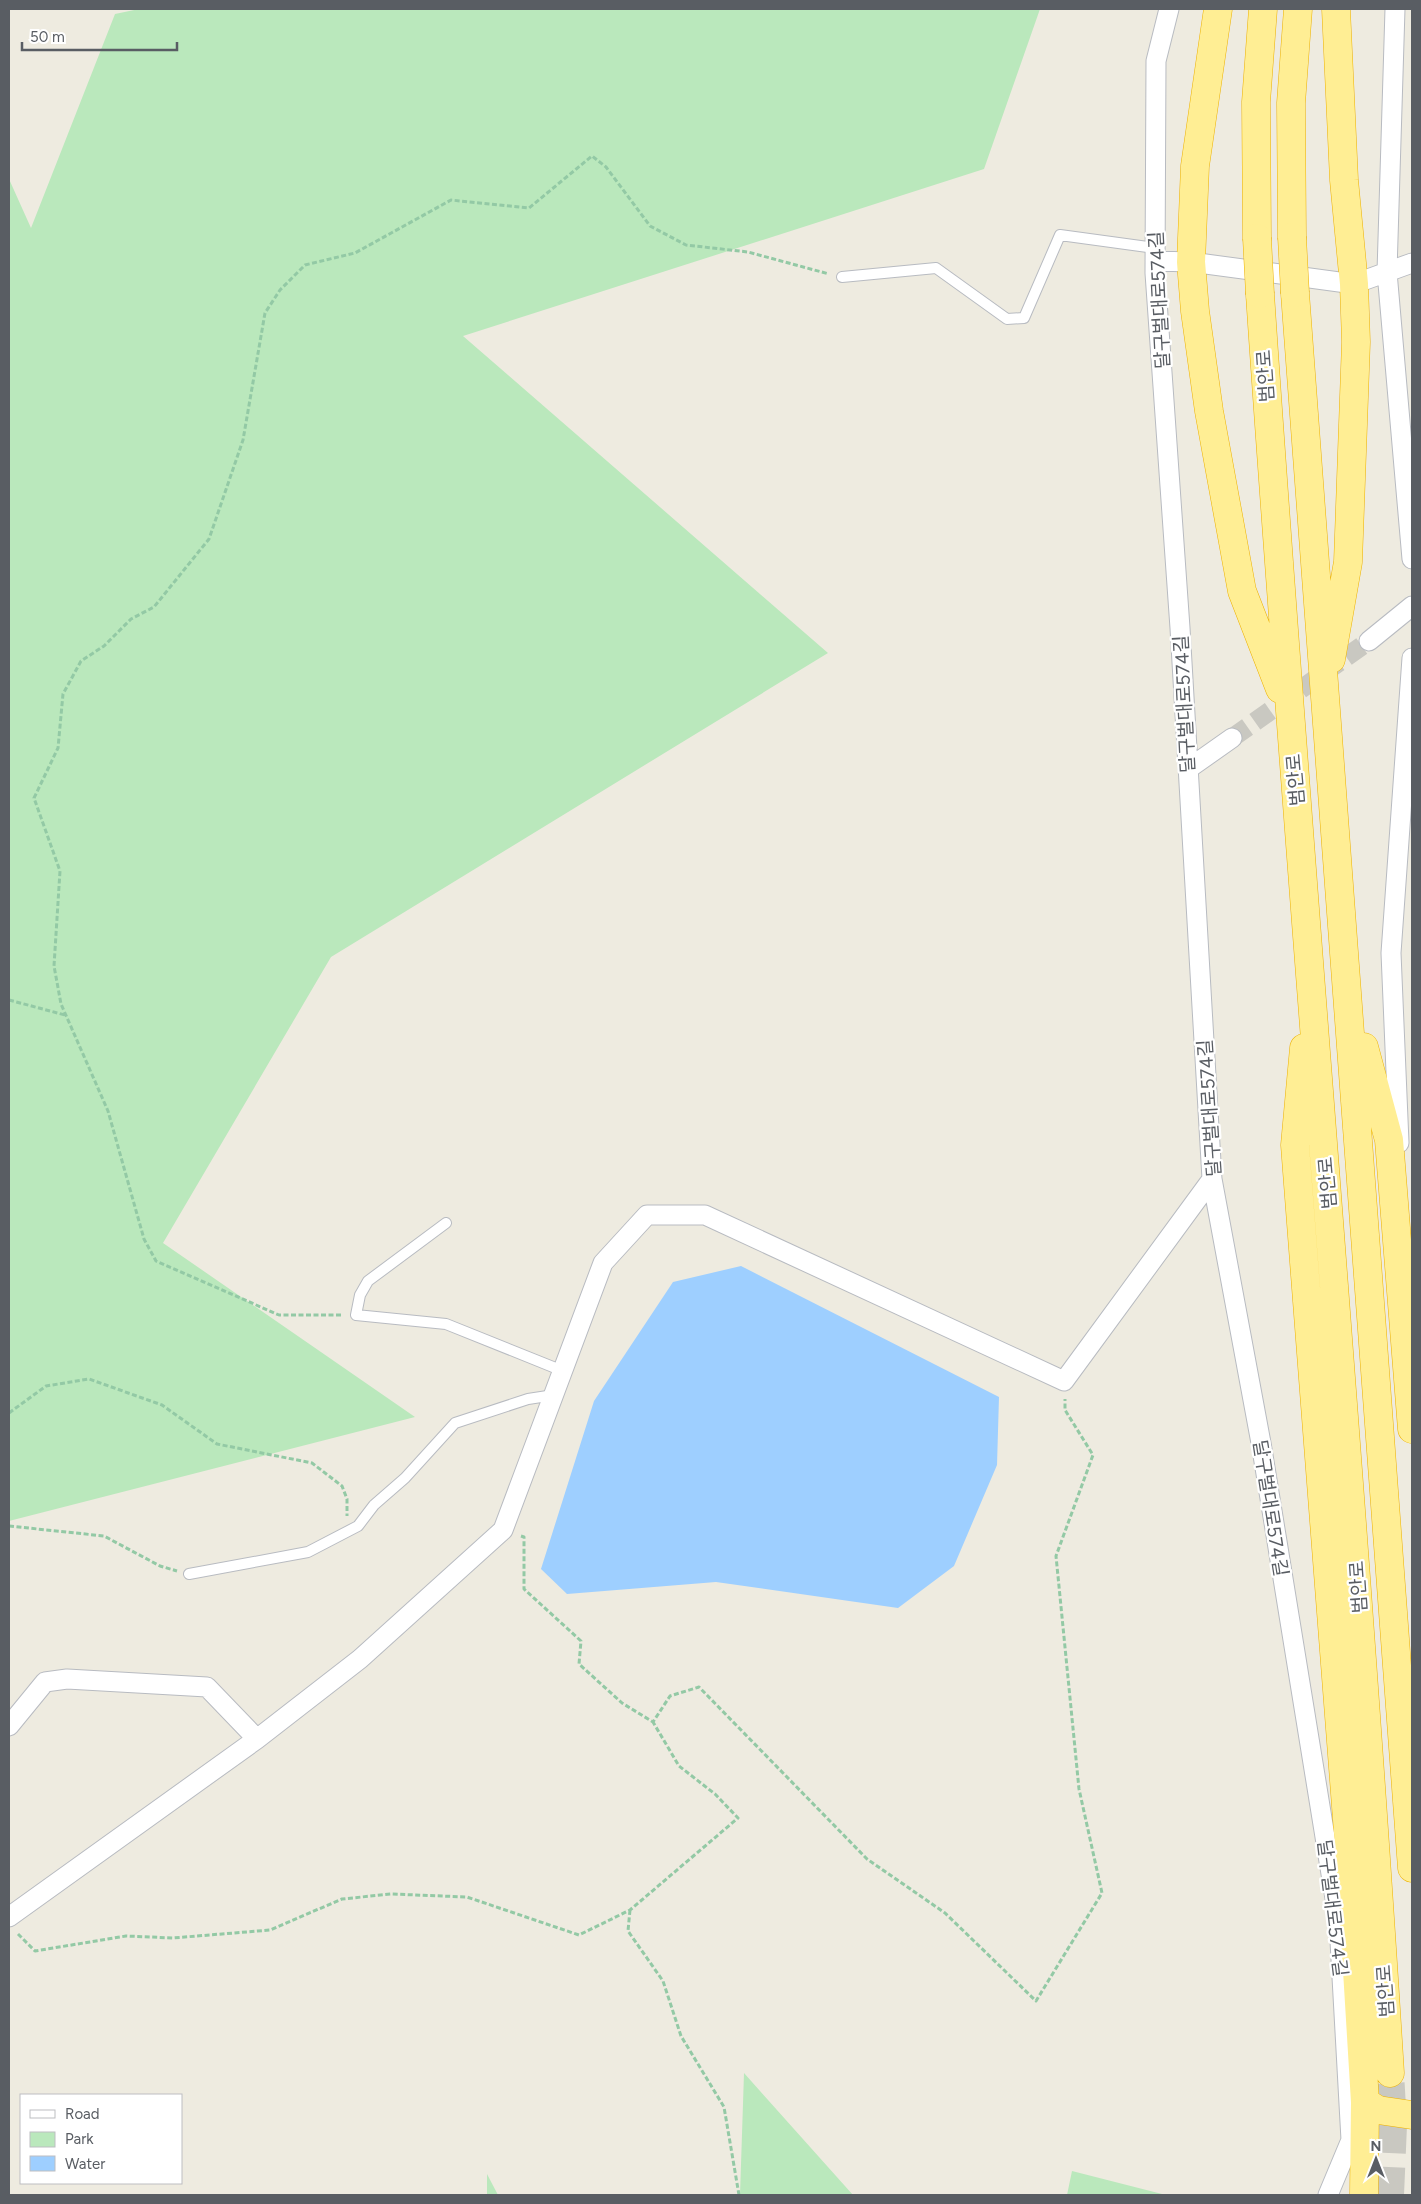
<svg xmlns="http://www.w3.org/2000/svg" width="1421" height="2204" font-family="Figtree,'Noto Sans KR',sans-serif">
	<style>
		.green { fill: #bae8bc }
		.water { fill: #9ecfff }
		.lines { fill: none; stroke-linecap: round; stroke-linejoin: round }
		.minor-tunnel { stroke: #c9c8c1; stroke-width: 19; stroke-dasharray: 19 9; stroke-linecap: butt }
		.trunk-tunnel { stroke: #c9c8c1; stroke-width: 28; stroke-dasharray: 28 14; stroke-linecap: butt }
		.service-casing { stroke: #b8bbc1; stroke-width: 12 }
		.minor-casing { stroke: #b8bbc1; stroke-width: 21 }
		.trunk-casing { stroke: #edb100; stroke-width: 29 }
		.path { stroke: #93c9a5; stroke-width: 3; stroke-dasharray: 5 2.5; stroke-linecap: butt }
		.service { stroke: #fff; stroke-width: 10 }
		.minor { stroke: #fff; stroke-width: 19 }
		.trunk { stroke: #ffee94; stroke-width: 28 }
		.trunk-bridge-casing { stroke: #edb100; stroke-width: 29; stroke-linecap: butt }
		.trunk-bridge { stroke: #ffee94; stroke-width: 28 }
		.labels { text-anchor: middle; stroke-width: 4.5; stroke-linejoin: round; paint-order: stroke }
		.street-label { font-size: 19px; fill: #595d63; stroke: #fff }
	</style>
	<rect width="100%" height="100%" fill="#eeebe0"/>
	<path class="green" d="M139,9H1040L984,169L463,336L828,653L331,957L163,1243L415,1417L9,1521V179L31,228L115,14Z
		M744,2073L853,2195H740Z
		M1072,2171L1166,2195H1067Z
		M487,2174L498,2195H487Z"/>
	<path class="water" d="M741,1266L999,1397L997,1465L954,1566L898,1608L716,1582L567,1594L541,1569L594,1401L673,1282Z"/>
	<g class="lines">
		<path class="minor-tunnel" d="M1232,738L1369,641"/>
		<path class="trunk-tunnel" d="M1390,2195L1393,2125L1390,2073"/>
		<g class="service-casing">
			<path id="service" d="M842,277L936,268L1007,319L1024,318L1060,235L1155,248
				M446,1223L368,1281L360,1295L356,1315L446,1324L563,1371
				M189,1574L308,1552L358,1526L374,1505L405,1478L455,1423L528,1399L554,1395"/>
		</g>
		<g class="minor-casing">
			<path id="minor" d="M1169,9L1156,61L1155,273L1180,628L1212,1179L1261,1443L1339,1923L1351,2140L1328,2195
				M1395,9L1387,272L1412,559
				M1155,261L1191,262L1354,284L1412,263
				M1369,641L1412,606
				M1188,769L1232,738
				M1399,1143L1391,953L1412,658
				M9,1726L45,1682L67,1679L207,1687L257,1739
				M9,1917L257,1739L360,1659L503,1530L603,1263L647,1215H705L1064,1381L1212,1179"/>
		</g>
		<g class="trunk-casing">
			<path id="trunk" d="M1218,9L1195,166L1191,262L1195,311L1209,411L1242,591L1280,689
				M1292,237L1291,103L1298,9
				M1257,238L1256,102L1263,9
				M1295,293L1412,1868
				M1260,294C1300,887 1353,1480 1390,2073
				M1331,659L1348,562L1356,342L1354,284L1344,180L1336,9
				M1364,1047L1389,1140L1412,1429
				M1304,1048L1295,1145L1351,1871L1365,2102L1364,2195
				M1365,2102L1378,2110L1412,2115"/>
		</g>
		<path class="path" d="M9,1000L65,1015
			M341,1315H279L156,1261L144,1239L108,1111L61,1004L54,966L60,871L34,798L58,748L63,694L81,661L104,646L131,619L154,607L209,539L243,440L265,313L280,290L305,265L355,253L451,200L529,208L592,156L606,167L650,226L686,245L748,252L829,274
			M9,1413L46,1386L89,1379L162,1405L217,1444L312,1463L342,1486L347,1499V1516
			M9,1526L104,1536L160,1566L177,1571
			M521,1536L524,1537V1589L581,1641L579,1664L622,1703L653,1722L670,1696L699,1687L867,1859L945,1913L1036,2001L1102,1893L1079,1789L1056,1556L1093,1455L1065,1410V1399
			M630,1910L628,1931L663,1981L681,2036L724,2107L739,2195
			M18,1934L35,1951L126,1936L173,1938L270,1930L342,1899L391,1894L467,1897L579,1935L630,1910L738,1818L715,1794L679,1766L653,1722"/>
		<use href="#service" class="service"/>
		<use href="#minor" class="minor"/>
		<use href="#trunk" class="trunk"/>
		<g class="trunk-bridge-casing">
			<path id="trunk-bridge" d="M1292,237L1295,293
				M1257,238L1260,294"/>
		</g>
		<use href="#trunk-bridge" class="trunk-bridge"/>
	</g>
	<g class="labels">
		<g class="street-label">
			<text transform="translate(1159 300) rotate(-93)" y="7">달구벌대로574길</text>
			<text transform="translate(1265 376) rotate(-94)" y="7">범안로</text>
			<text transform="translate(1184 704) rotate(-93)" y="7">달구벌대로574길</text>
			<text transform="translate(1295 780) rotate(-95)" y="7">범안로</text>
			<text transform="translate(1209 1108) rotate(-94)" y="7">달구벌대로574길</text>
			<text transform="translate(1327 1183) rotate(-95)" y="7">범안로</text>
			<text transform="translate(1271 1508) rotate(81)" y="7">달구벌대로574길</text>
			<text transform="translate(1358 1587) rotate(-94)" y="7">범안로</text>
			<text transform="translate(1333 1908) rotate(83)" y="7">달구벌대로574길</text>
			<text transform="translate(1385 1991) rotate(-94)" y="7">범안로</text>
		</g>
	</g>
	<rect width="1421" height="2204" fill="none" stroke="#595d63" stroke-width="20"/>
	<rect x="20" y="2094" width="162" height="90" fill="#ffffff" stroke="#bdbec1"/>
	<rect x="30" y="2110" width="25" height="8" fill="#ffffff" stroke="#bdbec1"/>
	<text x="65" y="2119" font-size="15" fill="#595d63">Road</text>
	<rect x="30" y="2132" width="25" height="15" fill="#bae8bc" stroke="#bdbec1"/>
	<text x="65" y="2144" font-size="15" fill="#595d63">Park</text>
	<rect x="30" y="2156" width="25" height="15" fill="#9ecfff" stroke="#bdbec1"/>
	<text x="65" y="2169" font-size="15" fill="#595d63">Water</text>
	<g transform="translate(1376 2159)" stroke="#ffffff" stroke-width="4" paint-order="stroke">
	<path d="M0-4L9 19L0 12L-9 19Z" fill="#595d63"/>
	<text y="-8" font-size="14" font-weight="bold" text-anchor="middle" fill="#595d63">N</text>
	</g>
	<path d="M22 42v8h155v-8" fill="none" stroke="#595d63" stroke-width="2.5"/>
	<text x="30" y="42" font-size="15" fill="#595d63" stroke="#ffffff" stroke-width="4" paint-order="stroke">50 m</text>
</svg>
